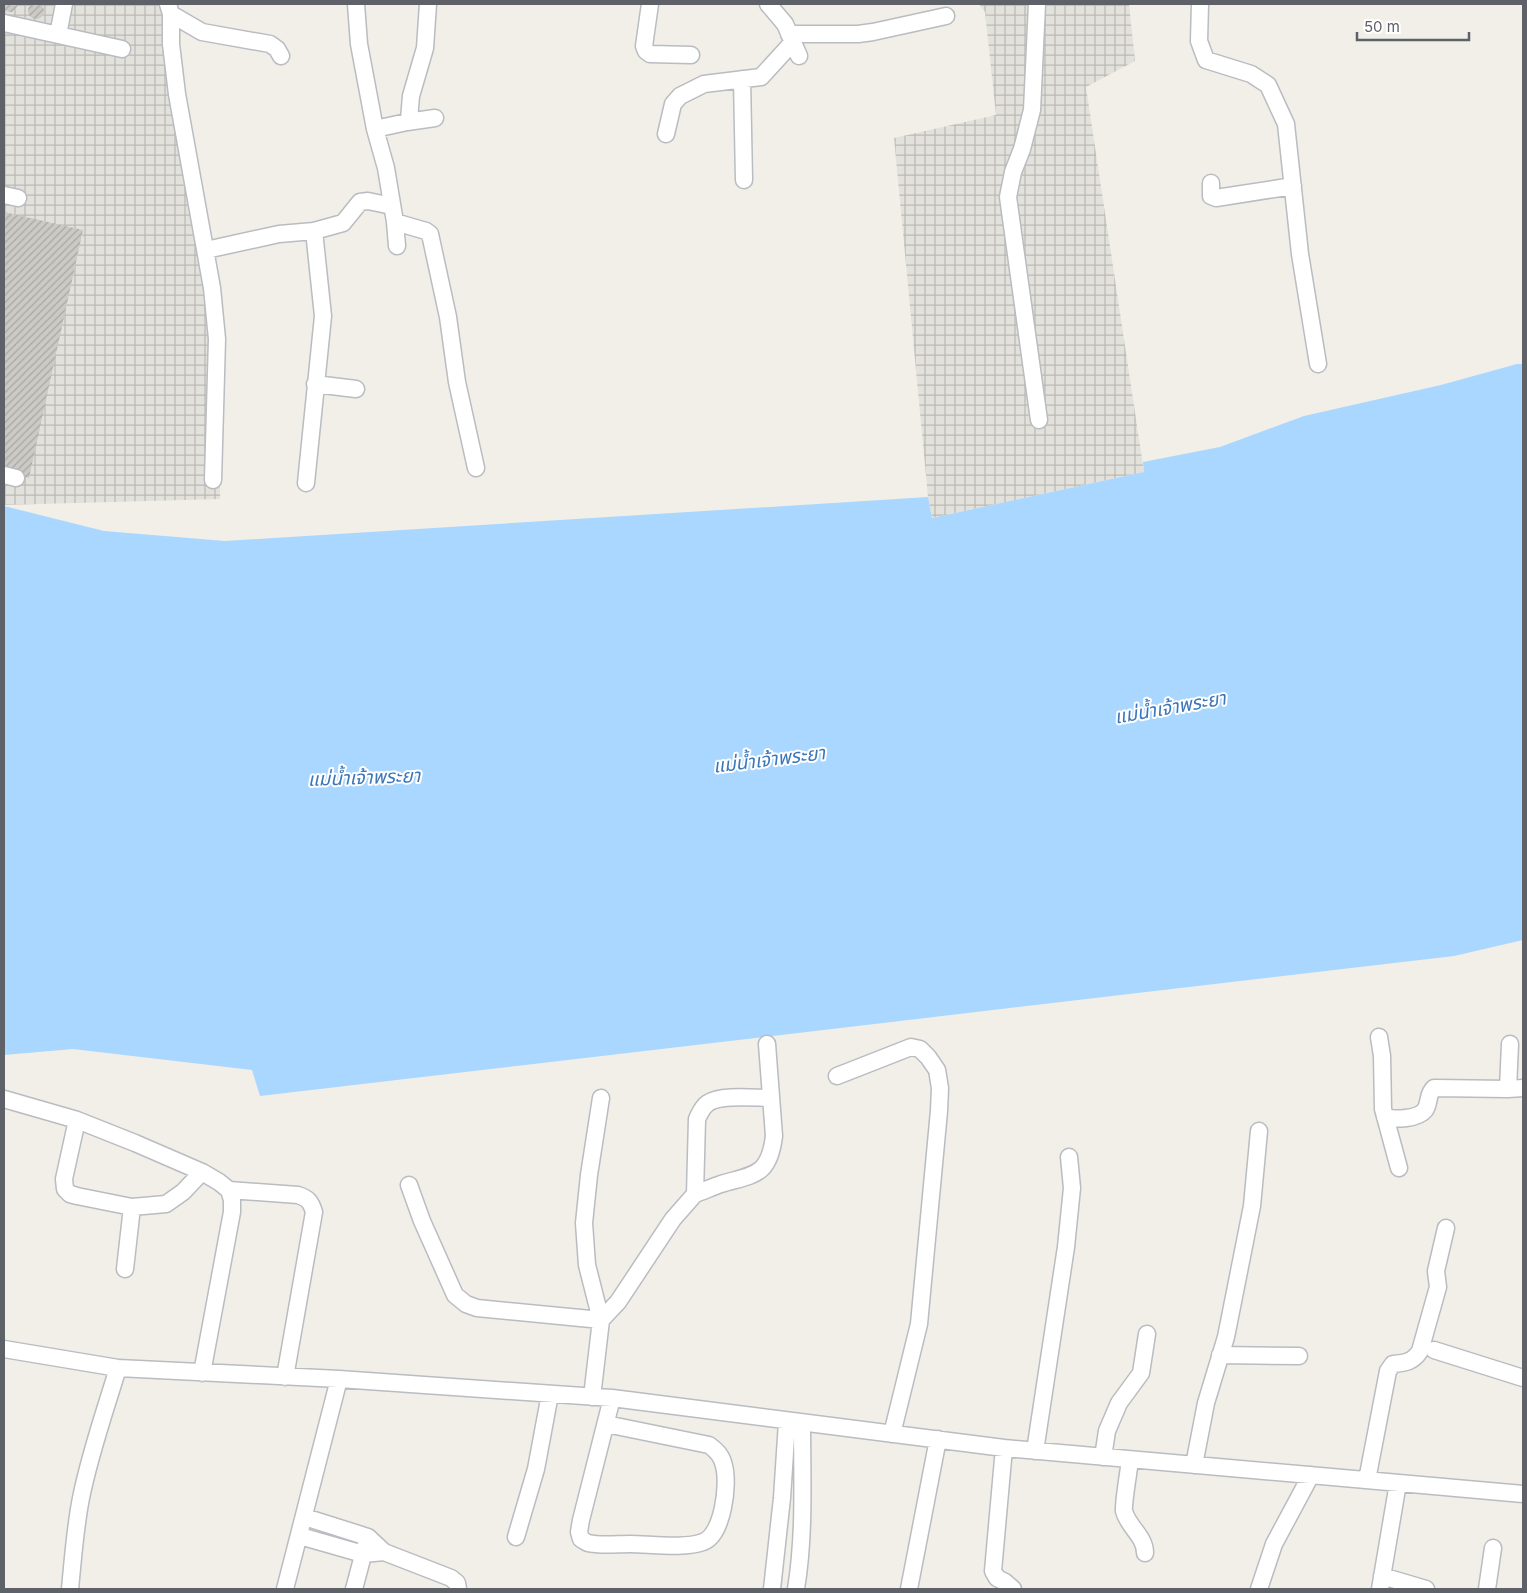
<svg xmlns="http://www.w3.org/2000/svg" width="1527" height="1593" font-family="Inter,'Noto Sans Thai',sans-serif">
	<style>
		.industrial { fill: url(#industrial-grid) }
		.water { fill: #a9d7ff }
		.building { fill: url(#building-hatch) }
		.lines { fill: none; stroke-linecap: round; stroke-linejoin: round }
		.minor-casing { stroke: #b9bcc1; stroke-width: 19 }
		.minor { stroke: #fff; stroke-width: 16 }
		.labels { text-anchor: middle; stroke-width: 4; stroke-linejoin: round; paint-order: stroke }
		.water-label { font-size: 19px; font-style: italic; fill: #3c77ba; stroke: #fff }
	</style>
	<defs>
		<pattern id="industrial-grid" width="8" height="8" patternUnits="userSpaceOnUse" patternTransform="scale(1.25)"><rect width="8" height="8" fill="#e2e1db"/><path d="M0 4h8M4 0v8" fill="none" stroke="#babab5"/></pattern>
		<pattern id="building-hatch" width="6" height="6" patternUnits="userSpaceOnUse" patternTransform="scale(1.25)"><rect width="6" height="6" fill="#cccac4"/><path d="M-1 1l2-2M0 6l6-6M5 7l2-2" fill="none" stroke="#a9a7a3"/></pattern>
	</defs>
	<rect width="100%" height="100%" fill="#f1efe7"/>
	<path class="industrial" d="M4,4H175L186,129L221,309L220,499L4,505Z
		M979,4H1129L1135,61L1086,87L1144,472L932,518L928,497L894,138L996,115L985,12Z"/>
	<path class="water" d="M1517,364H1523V940L1454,956L260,1096L252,1070L73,1049L4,1055V506L104,531L225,541L928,497L932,518L1144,472L1143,462L1220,447L1304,416L1441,385Z"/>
	<path class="building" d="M28 11a8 8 0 1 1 16 0a8 8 0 1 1-16 0Z
		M4,4H18L17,7L12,12H9L4,10Z
		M4,212L83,230L29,478L4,472Z"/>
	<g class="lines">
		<g class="minor-casing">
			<path id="minor" d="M168,4L171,14V44L177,94L212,288L217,339L213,480
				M356,4L359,44L375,129L386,168L395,222L397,246
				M650,4L644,46L646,51L650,54L691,55
				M768,4L785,24L799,56
				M1037,4L1032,110L1022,149L1013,172L1008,197L1039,420
				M1200,4L1199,41L1206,60L1251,74L1268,85L1286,124L1300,254L1318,364
				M171,14L202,32L270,44L277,49L281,56
				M4,23L122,49
				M789,34H858L873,32L946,16
				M58,35L64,4
				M742,79L744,180
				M407,122L435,118
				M375,129L407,122L409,120L411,96L425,48L428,4
				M666,134L673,104L680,96L704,84L761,77L793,42
				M1211,183V196L1216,198L1293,186
				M4,195L18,198
				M395,222L426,231L430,234L448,317L457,382L476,468
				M206,250L279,234L314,231L343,223L360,202L368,201L392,206
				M315,384L356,389
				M4,475L16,478
				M306,483L323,316L314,231
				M1379,1037L1382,1056L1383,1109L1399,1168
				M837,1076L911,1047L920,1049L928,1057L937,1070L940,1088L939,1111L919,1324L892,1434
				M1508,1089L1510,1044
				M4,1099L77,1120L135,1143L202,1172L219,1182L229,1190L298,1195C308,1198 311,1202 314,1212L285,1377
				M1385,1117C1395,1120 1418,1119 1425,1110C1430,1103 1427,1094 1434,1088L1508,1089L1523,1088
				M77,1120L64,1179L65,1189L70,1194L77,1196L132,1207
				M409,1185L422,1221L455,1295L466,1304L477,1308L601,1320L618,1302L673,1219L695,1194L697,1119C700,1113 702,1107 708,1103C721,1094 755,1098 771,1098
				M695,1194C704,1191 712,1187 721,1184C755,1174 769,1176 774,1136L767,1044
				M125,1269L132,1207L166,1204L183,1192L202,1172
				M4,1349L118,1368L339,1379L612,1398L1004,1448L1523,1494
				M1434,1350L1523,1378
				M1220,1355L1299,1356
				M202,1373L232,1212V1200L229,1190
				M592,1397L601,1320L587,1265L584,1223L589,1175L601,1098
				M606,1424L709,1445C717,1451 722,1456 724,1466C729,1484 723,1535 703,1542C685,1549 649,1544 630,1544C617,1544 600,1546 588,1543C585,1542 583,1540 581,1539L579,1532L581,1520L612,1398
				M1004,1448L993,1571L997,1578L1005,1582L1013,1589
				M1035,1451L1066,1247L1072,1188L1069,1157
				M1103,1457L1107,1431L1119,1403L1141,1373L1147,1334
				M1130,1460C1129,1470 1123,1503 1124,1511C1128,1527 1145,1536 1145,1553
				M1194,1465L1206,1403L1226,1337L1252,1206L1259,1131
				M1367,1480L1388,1371L1393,1364C1405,1363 1413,1362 1420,1351L1438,1287L1436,1271L1446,1228
				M305,1517L368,1537L384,1552L451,1578L457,1583L458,1589
				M300,1536L363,1554L384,1552
				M516,1537L536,1469L550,1394
				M1382,1576L1426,1589
				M70,1589C73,1559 75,1528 81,1498C90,1453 105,1411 118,1368
				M285,1589L339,1379
				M354,1589L366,1544
				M772,1589L782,1498L787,1422
				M796,1589C805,1534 802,1478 802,1423
				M909,1589L938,1439
				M1259,1589L1274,1544L1311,1475
				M1380,1589L1398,1483
				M1487,1589L1493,1548"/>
		</g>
		<use href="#minor" class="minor"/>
	</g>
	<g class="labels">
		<g class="water-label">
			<text transform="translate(1170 707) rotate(-10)" y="7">แม่น้ำเจ้าพระยา</text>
			<text transform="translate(769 759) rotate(-7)" y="7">แม่น้ำเจ้าพระยา</text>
			<text transform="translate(364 777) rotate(-2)" y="7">แม่น้ำเจ้าพระยา</text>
		</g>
	</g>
	<rect width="1527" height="1593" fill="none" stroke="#5e6268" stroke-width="10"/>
	<path d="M1357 32v8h112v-8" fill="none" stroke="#5e6268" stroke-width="2.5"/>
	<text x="1364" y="32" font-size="15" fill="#5e6268" stroke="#ffffff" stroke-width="4" paint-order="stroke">50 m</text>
</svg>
